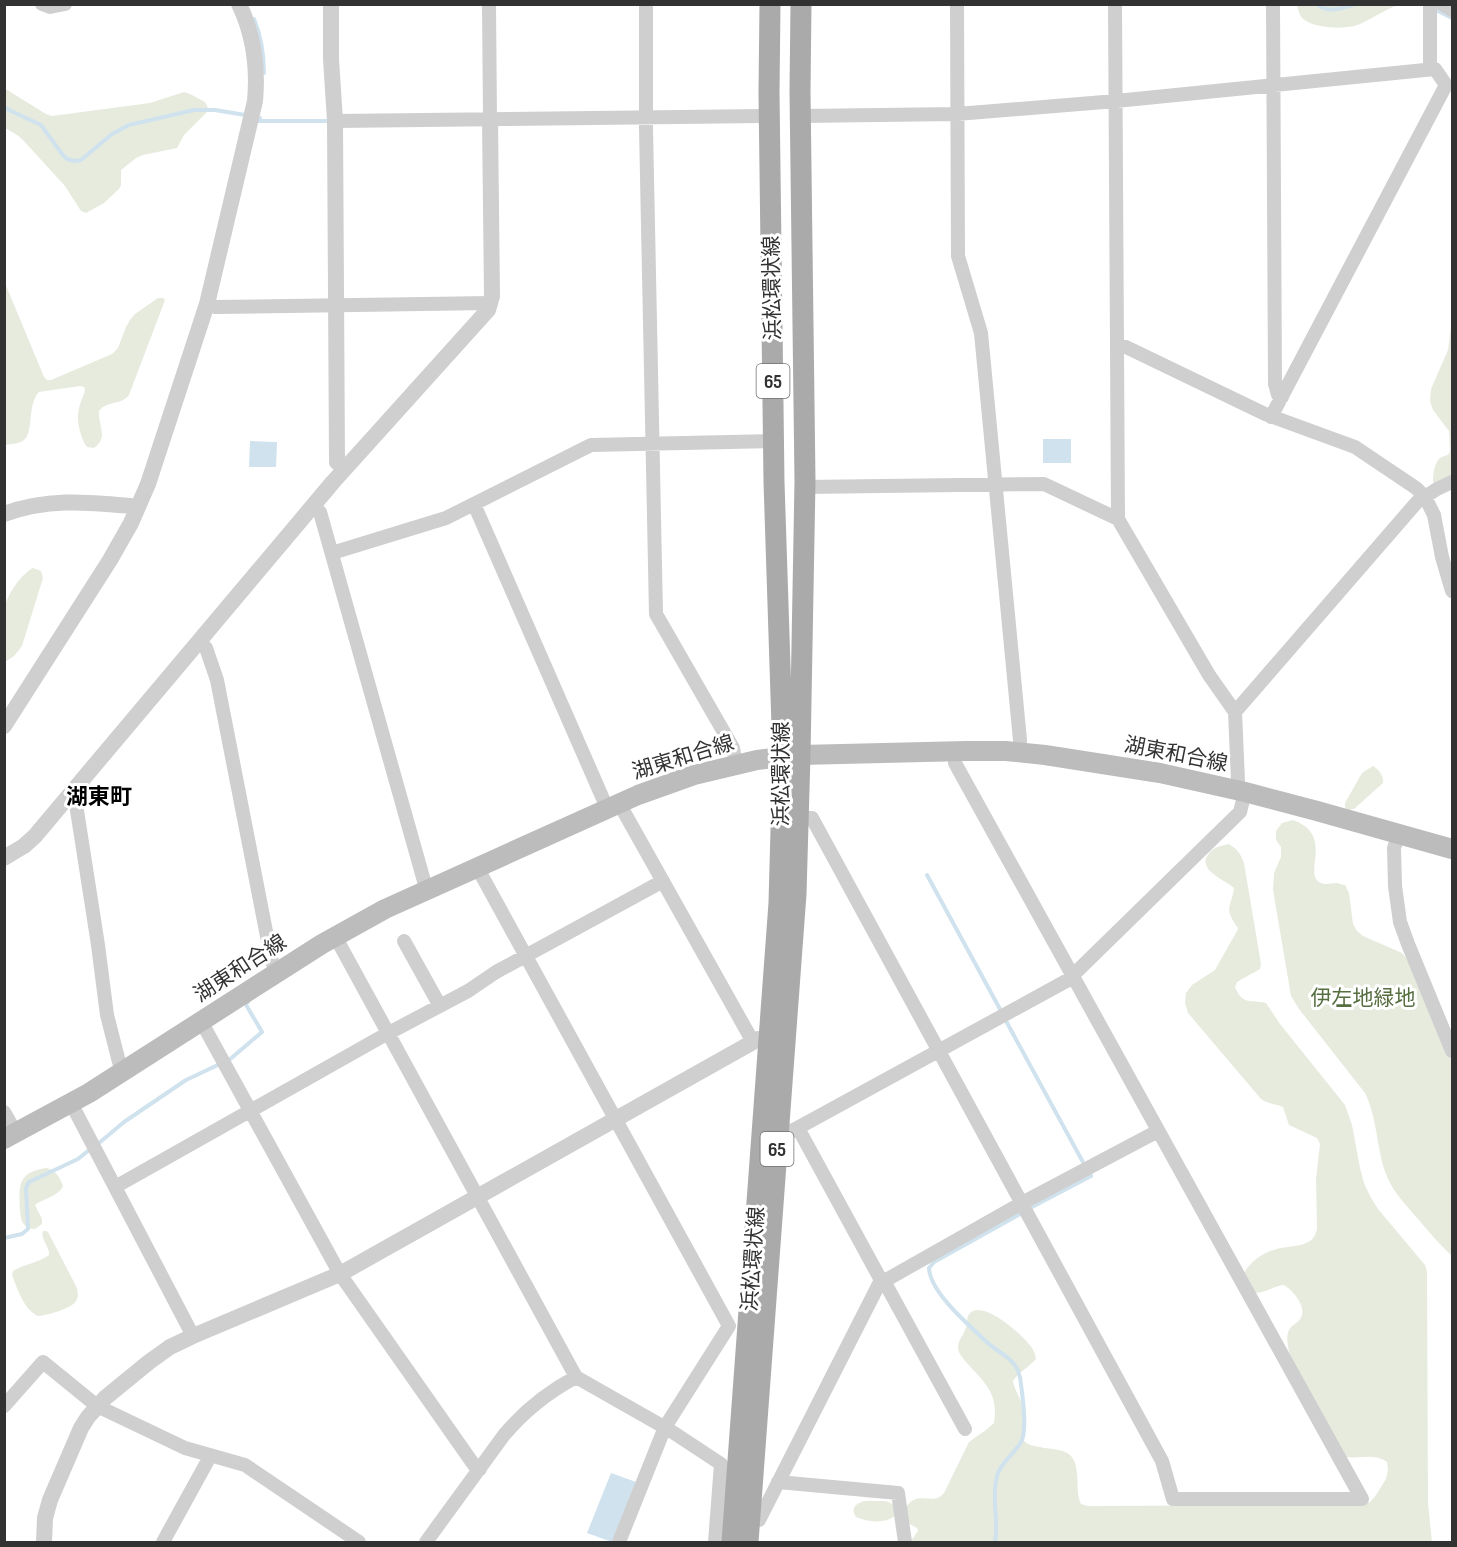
<svg xmlns="http://www.w3.org/2000/svg" width="1457" height="1547" font-family="'Sofia Sans Condensed','Noto Sans JP',sans-serif">
	<style>
		.green { fill: #e6ebde }
		.water { fill: #cfe2ed }
		.lines { fill: none; stroke-linecap: round; stroke-linejoin: round }
		.stream { stroke: #cfe2ed; stroke-width: 4 }
		.minor { stroke: #cfcfcf; stroke-width: 14 }
		.tertiary { stroke: #cfcfcf; stroke-width: 16 }
		.secondary { stroke: #bcbcbc; stroke-width: 20 }
		.primary { stroke: #aaa; stroke-width: 21 }
		.labels { text-anchor: middle; stroke-width: 6; stroke-linejoin: round; paint-order: stroke }
		.shield { fill: #fff; stroke: #707070; stroke-width: 1.5 }
		.shield-label { font-size: 20px; font-weight: bold; fill: #323232 }
		.street-label { font-size: 21px; fill: #323232; stroke: #fff }
		.park-label { font-size: 21px; fill: #576e40; stroke: #fff }
		.neighbourhood-label { font-size: 22px; font-weight: bold; fill: #000; stroke: #fff }
	</style>
	<rect width="100%" height="100%" fill="#fff"/>
	<path class="green" d="M1297,5V4L1398,5C1384,10 1373,18 1360,24C1347,30 1313,29 1302,18C1299,14 1298,9 1297,5Z
		M4,88L46,114L52,116L150,103L184,92L190,94L205,102L209,110L184,135L177,148L143,155L136,158L121,170V185L119,189L104,203L86,213L81,211L65,186L22,139L17,135L5,128Z
		M5,283L44,377L47,380H51L112,354L118,348L126,327L130,320L135,314L158,298H163L165,300L129,395C121,406 107,400 99,411C98,426 109,437 94,448L87,447C80,437 76,420 79,408C80,402 84,396 85,390L84,387L80,386L39,392C27,404 34,432 24,440C20,444 10,444 5,445Z
		M1452,320V477L1435,484L1433,482C1433,475 1434,463 1440,458C1443,456 1446,456 1449,454L1450,450L1449,431L1433,410L1430,401L1431,389L1448,350Z
		M33,568L41,571L43,578L22,646L14,656L5,662C4,645 2,627 4,610C6,596 21,574 33,568Z
		M1373,766C1379,769 1384,777 1383,783L1354,809L1347,810L1345,807V803L1362,773Z
		M1293,820C1336,836 1301,874 1321,883C1326,885 1331,883 1336,883C1338,883 1343,885 1345,885L1349,893L1353,924L1357,931L1363,936L1402,953L1413,967L1452,1062V1256C1440,1245 1429,1232 1418,1219C1406,1205 1392,1191 1386,1174C1376,1147 1378,1120 1365,1093L1299,1009L1291,996L1273,890L1274,873L1281,857V847L1276,840V831L1282,823Z
		M1229,844C1237,849 1241,854 1244,863L1261,964L1260,969L1237,982L1235,987C1243,1006 1250,999 1266,1003L1280,1024L1345,1105L1352,1125L1360,1168L1364,1183L1370,1196L1378,1209L1425,1265L1427,1272L1428,1503L1432,1542H910L918,1531L917,1528L908,1523L906,1507C919,1489 933,1507 944,1493L969,1442L986,1430L994,1423C999,1394 985,1383 967,1363C963,1358 958,1354 958,1347C958,1340 963,1336 965,1330C968,1324 966,1317 970,1313C983,1300 1020,1333 1028,1343C1033,1348 1035,1353 1036,1359C1028,1368 1019,1372 1013,1381C1014,1389 1019,1395 1021,1402C1022,1411 1023,1421 1023,1430C1023,1434 1022,1436 1023,1439C1026,1446 1037,1446 1044,1448C1052,1449 1063,1449 1070,1455C1082,1467 1074,1490 1081,1504L1088,1506L1362,1505L1370,1502L1376,1495L1386,1479L1388,1470L1387,1462C1374,1453 1360,1459 1346,1457C1333,1435 1321,1414 1309,1392C1301,1377 1290,1363 1288,1346C1284,1322 1298,1328 1302,1315C1305,1304 1292,1290 1284,1285C1273,1286 1266,1293 1255,1293L1244,1273C1253,1257 1270,1249 1287,1247C1295,1246 1304,1245 1310,1241C1314,1238 1316,1234 1317,1229L1316,1179L1320,1144L1317,1138L1289,1125L1283,1107C1274,1103 1270,1105 1261,1099L1188,1013L1185,1003L1186,993L1192,985L1215,970L1237,931L1238,928C1223,907 1231,909 1234,888C1225,880 1197,870 1208,855C1213,847 1220,846 1229,844Z
		M47,1168C56,1171 60,1177 63,1186C58,1197 44,1198 35,1205L42,1219V1224L35,1229C30,1229 27,1228 23,1223C19,1217 18,1187 22,1181C26,1172 38,1169 47,1168Z
		M43,1231H46L48,1232L76,1286C78,1291 79,1296 76,1301C71,1309 48,1315 38,1316C24,1310 17,1288 12,1275L13,1271C24,1264 38,1263 49,1255C50,1247 40,1239 43,1231Z
		M865,1501H885L891,1503L896,1509L895,1516C884,1524 868,1522 856,1517C850,1508 856,1503 865,1501Z"/>
	<path class="water" d="M1043,439H1071V463H1043Z
		M250,441L277,442L276,467H249Z
		M611,1473L636,1482L612,1542L587,1533Z"/>
	<g class="lines">
		<path class="stream" d="M1317,4C1328,14 1342,8 1355,4
			M1434,9L1452,18
			M254,19C261,36 264,54 264,73
			M4,107L11,111L41,125L62,154L67,159L74,161L81,160L112,134L129,125L194,110H215L245,115
			M260,118L259,121H328
			M927,875L1001,1011
			M1006,1021L1084,1164
			M229,1060L262,1032L245,1003L248,1002
			M99,1143L124,1122L186,1080L220,1064
			M1032,1207L1091,1176L1090,1174
			M4,1238L22,1234L28,1229L26,1188L29,1182L78,1159L89,1150
			M995,1542C999,1522 992,1502 996,1481C998,1464 1013,1456 1021,1442C1028,1430 1022,1392 1020,1377C1016,1359 1002,1355 989,1344C971,1327 930,1293 929,1268L934,1262L1020,1214"/>
		<path class="minor" d="M42,4L50,7L65,4
			M489,4L490,119
			M646,4V128L656,614L733,748L736,765
			M957,4L958,256L981,333L1020,740L1019,752
			M1115,4L1118,519
			M1273,4L1275,384L1278,395L1282,397
			M1430,4V69
			M1442,4L1452,10
			M800,116L957,114L1116,101L1435,69L1446,85L1271,417
			M335,121L770,116
			M207,304L216,307L491,303
			M1117,347H1126L1265,414L1355,447L1416,488L1425,497L1434,515L1442,557L1452,591
			M805,487L1044,484L1118,519L1209,675L1235,712L1238,781L1236,791
			M474,504L607,808
			M313,506L320,512L424,881L428,889
			M332,553L446,518L591,445L774,441
			M199,641L206,648L217,680L272,962L278,972
			M1235,712L1417,502L1437,489L1452,482
			M68,797L76,804L98,945L107,1015L119,1062L124,1071
			M620,802L624,812L753,1042
			M798,818H812L1162,1461L1173,1499H1362L955,763V751
			M1399,834L1394,848L1395,886L1400,922L1408,944L1452,1051
			M477,867L729,1326L665,1427L619,1542
			M335,936L576,1377L671,1431L721,1464L715,1542
			M404,941L440,1006
			M201,1021L340,1274L474,1465L480,1469
			M71,1103L193,1336
			M4,1112L16,1133
			M798,1128L882,1282
			M778,1130L792,1131L1068,980L1240,812L1245,792
			M115,1187L383,1036L468,991L496,972L663,881
			M884,1281L965,1429
			M4,1406L43,1362L97,1406L185,1448L245,1465L359,1542
			M778,1482L898,1493L905,1542
			M746,1519L759,1520L879,1284L1022,1203L1158,1131
			M163,1542L207,1462L208,1455
			M426,1542L504,1435C525,1410 548,1392 576,1377"/>
		<path class="tertiary" d="M331,4V59L335,121L337,462L345,468
			M4,514C48,498 86,502 131,506L137,509
			M4,726L110,560L131,523L148,484L207,304L255,101C258,68 254,35 239,4
			M4,858L24,846L35,836L333,482L488,310L492,296L490,119
			M44,1542L45,1518L50,1500L81,1428L88,1417L105,1398L149,1362L170,1347L193,1336L340,1274L753,1042L758,1039L769,1040"/>
		<path class="secondary" d="M4,1139L89,1093L322,944L385,909L638,795L694,775L757,760L800,755L966,751H1006L1045,755L1160,773L1245,792L1317,811L1452,849"/>
		<path class="primary" d="M732,1542L779,903L783,757L774,482L769,92L770,4
			M748,1542L796,894L800,755L805,481L800,91L801,4"/>
	</g>
	<g class="labels">
		<g class="shield">
			<rect x="756.5" y="364" width="33" height="34" rx="4.5"/>
			<rect x="760.5" y="1132" width="33" height="34" rx="4.5"/>
		</g>
		<g class="shield-label">
			<text x="773" y="388">65</text>
			<text x="777" y="1156">65</text>
		</g>
		<g class="street-label">
			<text transform="translate(772 288) rotate(-91)" y="7">浜松環状線</text>
			<text transform="translate(1176 754) rotate(11)" y="7">湖東和合線</text>
			<text transform="translate(683 757) rotate(-17)" y="7">湖東和合線</text>
			<text transform="translate(781 774) rotate(-90)" y="7">浜松環状線</text>
			<text transform="translate(240 968) rotate(-33)" y="7">湖東和合線</text>
			<text transform="translate(753 1259) rotate(-86)" y="7">浜松環状線</text>
		</g>
		<g class="park-label">
			<text x="1363" y="1005">伊左地緑地</text>
		</g>
		<g class="neighbourhood-label">
			<text x="99" y="804">湖東町</text>
		</g>
	</g>
	<rect width="1457" height="1547" fill="none" stroke="#323232" stroke-width="12"/>
</svg>
